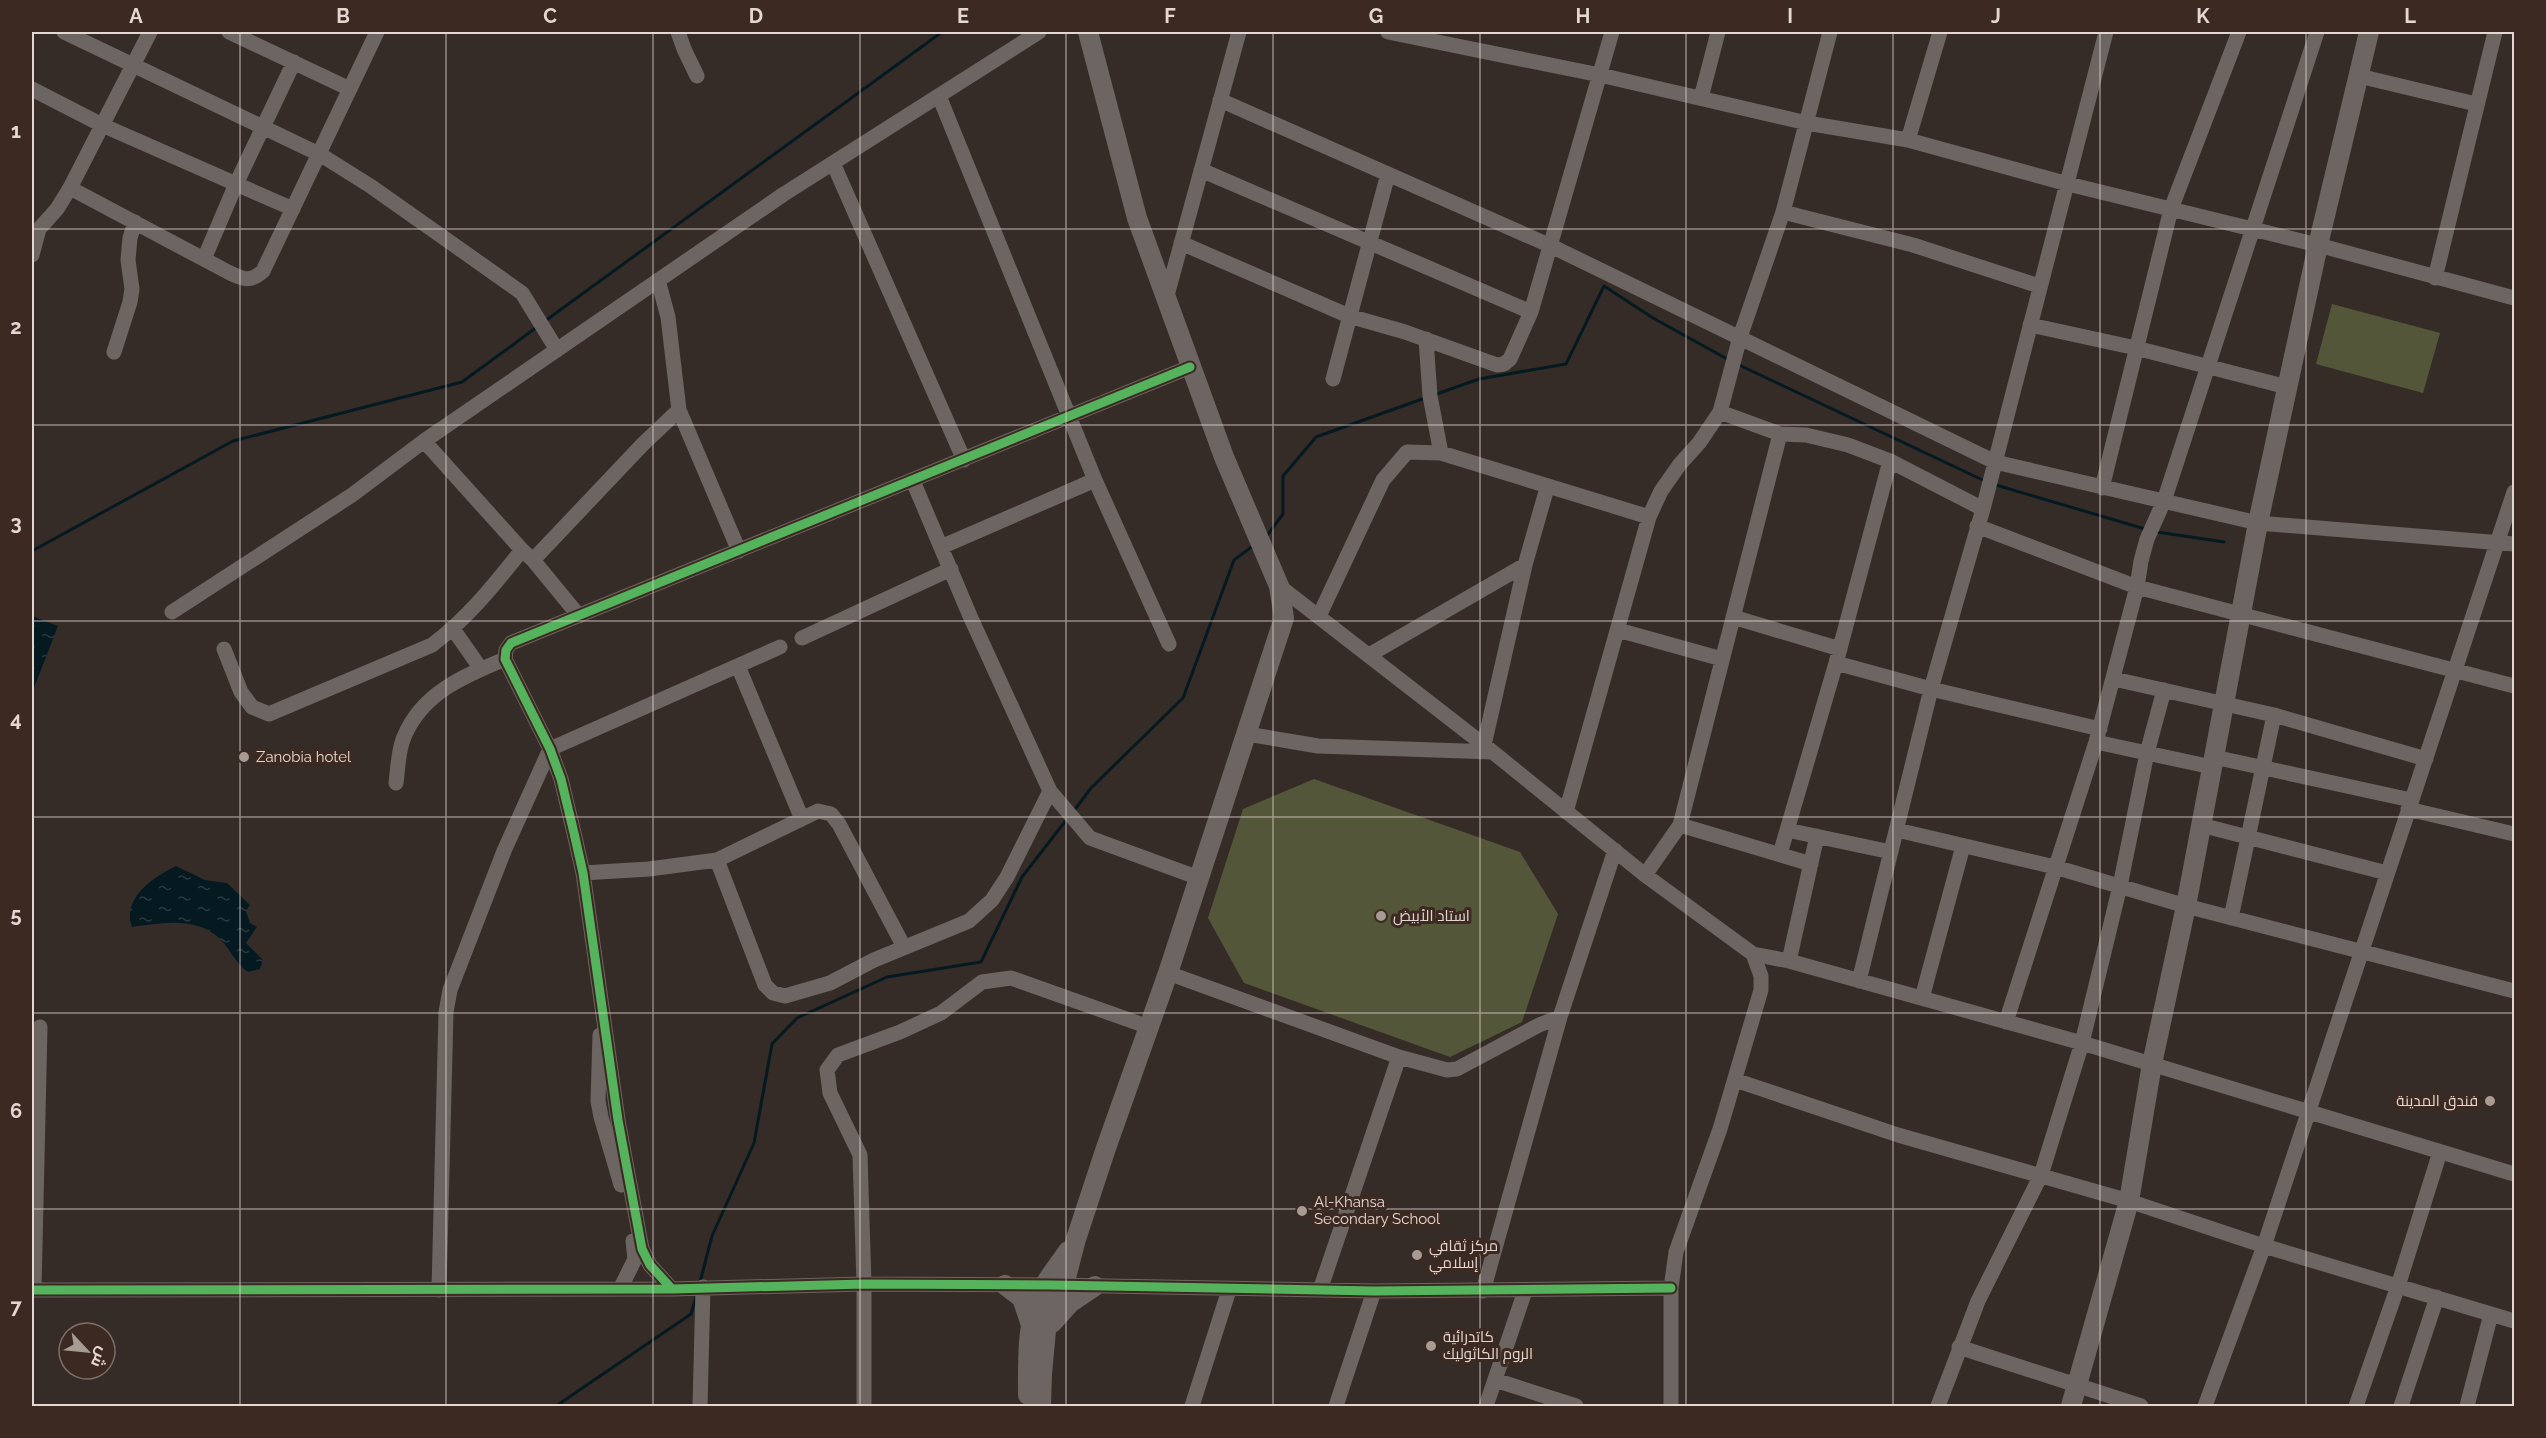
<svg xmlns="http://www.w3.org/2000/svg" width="2546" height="1438" font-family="Raleway,Cairo,sans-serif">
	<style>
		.green { fill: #54563a }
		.water { fill: url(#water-ripples) }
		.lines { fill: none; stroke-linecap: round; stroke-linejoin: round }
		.stream { stroke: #051921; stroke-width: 3 }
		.minor { stroke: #6c6562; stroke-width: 15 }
		.major { stroke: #6d6562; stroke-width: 20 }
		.cycleway-casing { stroke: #3c2921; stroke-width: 13 }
		.cycleway { stroke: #56b35d; stroke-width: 9 }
		.grid { fill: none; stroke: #e4d7d2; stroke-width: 1.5; stroke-opacity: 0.55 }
		.poi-dot { fill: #a79b96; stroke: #3c2921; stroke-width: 2 }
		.labels { text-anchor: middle; stroke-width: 6; stroke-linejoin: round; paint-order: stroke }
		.poi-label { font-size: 15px; fill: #e4d7d2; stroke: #3c2921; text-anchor: start }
		.neatline { fill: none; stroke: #e4d7d2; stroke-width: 2 }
		.grid-label { font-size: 20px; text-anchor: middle; font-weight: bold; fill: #e4d7d2 }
	</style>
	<defs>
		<pattern id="water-ripples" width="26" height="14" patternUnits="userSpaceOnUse" patternTransform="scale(1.5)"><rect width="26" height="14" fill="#051921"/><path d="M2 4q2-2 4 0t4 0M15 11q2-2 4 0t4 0" fill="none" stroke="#293a40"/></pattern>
	</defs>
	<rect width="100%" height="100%" fill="#362c27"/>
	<path class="green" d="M2332,304L2440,333L2423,393L2316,364Z
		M1314,779L1520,852L1558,914L1522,1022L1450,1057L1244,983L1208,918L1243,809Z"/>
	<path class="water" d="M32,616L58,626L32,693Z
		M176,866L205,880L227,883L250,905L246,911L250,923L257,927L246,943L263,960L260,969L248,972C235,963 231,950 221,940C197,916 162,923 132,927C121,898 155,876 176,866Z"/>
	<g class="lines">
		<path class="stream" d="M545,321L942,32
			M1737,364L1987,482
			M1434,395L1479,379L1566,364L1604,286L1653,318L1729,360
			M1996,485L2145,529
			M2157,532L2224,542
			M1266,537L1283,514V476L1316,437L1425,398
			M32,551L233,441L462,382L537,327
			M1073,812L1091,788L1183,698L1234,560L1253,546
			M700,1282L712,1236L754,1143L772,1044L797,1018L887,977L981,962L1022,877L1067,819
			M556,1406L691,1314L696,1297"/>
		<path class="minor" d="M64,32L321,155L372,187L522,293L557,350
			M229,32L350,89
			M678,32L684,49L697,76
			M1388,32L1600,75L1807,123L1908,140L2068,184L2318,245L2514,298
			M2359,76L2476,104
			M32,89L102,125L293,209
			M939,96L1095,480L1169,644
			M1701,98L1718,32
			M1220,100L1551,246L1995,462L2258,523L2514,544
			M1908,140L1940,32
			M833,163L964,460
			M1201,170L1531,312
			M70,188L228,272C242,279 250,283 263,271L377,32
			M1783,212L1913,245L2039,286
			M1181,243L1349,316L1405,332L1497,365L1504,364L1510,359L1531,312L1612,32
			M32,255L39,229L57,209L70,188L150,32
			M204,259L236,184L294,62
			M2435,278L2495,32
			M658,280L668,317L679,410L739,551
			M1166,299L1239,32
			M2030,325L2136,348L2287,387
			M1426,339L1430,396L1441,453
			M114,352L130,302L132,289L128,260L130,238L135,222
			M1333,379L1388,174
			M1720,412L1780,434L1806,435L1848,445L1890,461L1983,509
			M424,441L522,550L533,560L579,616
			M913,481L970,616L1050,791L1090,838L1199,878
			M2102,488L2171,209L2239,32
			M1977,526L2137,587L2514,686
			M941,547L1095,480
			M533,560L643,444L679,410
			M1525,565L1547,488
			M1279,586L1484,745L1645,875L1753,954L1761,976V990L1720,1129L1676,1252L1671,1288V1406
			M172,612L352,495L424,441L784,194L1039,32
			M1319,616L1383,480L1407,452L1441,453L1649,517
			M1733,617L1840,649
			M453,629L481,669
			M1618,630L1722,659
			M802,638L951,569
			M224,649L241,692L252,707L269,714L432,645C468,618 494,585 522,550
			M1369,655L1525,565L1484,745
			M1836,663L1931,689L2100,729
			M738,666L802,819
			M2114,679L2274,715L2426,759
			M1247,734L1318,746L1493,752
			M2096,742L2212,767
			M2214,757L2411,800
			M396,783C398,769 398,750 404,737C422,693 464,676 505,659
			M2408,809L2514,834
			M1566,812L1649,517L1661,491L1680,464L1699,443L1720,412L1740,337L1783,212L1830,32
			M1680,825L1811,864
			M2201,825L2387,873
			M1787,830L1891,852
			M1897,830L2055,867L2186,906L2514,991
			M1780,854L1836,663L1890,461
			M717,860L765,985L773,993L785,996L830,983L874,960L969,921L992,900L1007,877L1050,791
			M583,873L649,869L717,860L818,811L831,814L839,824L904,947
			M1645,875L1680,825L1780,434
			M2231,918L2274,715
			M1753,954L1789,961L2082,1043L2514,1174
			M1789,961L1817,836
			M1168,973L1399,1057L1320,1290
			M1859,981L1931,689L1983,509L2106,32
			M1922,998L1963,846
			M2006,1022L2096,742L2137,587L2141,561L2147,539L2164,501L2317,32
			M600,1035L598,1101L601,1117L621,1185
			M1399,1057L1447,1070L1457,1069L1539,1025L1560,1017
			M1735,1080L1898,1135L2129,1201L2264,1246L2514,1321
			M620,1289L635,1259L633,1241
			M672,1289L650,1265L642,1249L618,1120L583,873L574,833L561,779L550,749L505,659L506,650L511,643L1190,367
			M32,1290L672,1289L864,1284L1052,1285L1374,1291L1671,1288
			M34,1290L40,1027
			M439,1290L446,1012L450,990L504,851L550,749L780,647
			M1483,1291L1560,1017L1615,850
			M1959,1347L2141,1406
			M1495,1380L1576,1406
			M700,1406L703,1287
			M864,1406V1284L860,1155L830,1093L827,1070L838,1055L900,1032L941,1013L982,982L1011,978L1149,1027
			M1192,1406L1229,1290
			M1336,1406L1374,1291
			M1486,1406L1525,1291
			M1938,1406L1978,1301L2041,1175L2082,1043L2120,886L2147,753L2164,690
			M2205,1406L2264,1246L2514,492
			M2356,1406L2398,1286L2440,1152
			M2401,1406L2437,1297
			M2467,1406L2491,1314"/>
		<path class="major" d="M1005,1285L1022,1298L1031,1325
			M1052,1323L1070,1303L1095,1286
			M1028,1395C1028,1359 1026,1318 1044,1286C1051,1274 1060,1263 1068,1251
			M1041,1406L1042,1374L1046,1330L1053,1307L1064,1285L1076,1239L1106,1148L1168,973L1284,618L1279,586L1224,457L1137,218L1088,32
			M2071,1406L2129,1201L2152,1064L2186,906L2258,523L2318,245L2369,32"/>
		<g class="cycleway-casing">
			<path id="cycleway" d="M672,1289L650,1265L642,1249L618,1120L583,873L574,833L561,779L550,749L505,659L506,650L511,643L1190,367
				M32,1290L672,1289L864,1284L1052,1285L1374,1291L1671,1288"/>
		</g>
		<use href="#cycleway" class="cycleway"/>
	</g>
	<path class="grid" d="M240,32V1406M446,32V1406M653,32V1406M860,32V1406M1066,32V1406M1273,32V1406M1480,32V1406M1686,32V1406M1893,32V1406M2100,32V1406M2306,32V1406M32,229H2514M32,425H2514M32,621H2514M32,817H2514M32,1013H2514M32,1209H2514"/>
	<g class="poi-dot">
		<circle cx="244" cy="757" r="6"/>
		<circle cx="1381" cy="916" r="6"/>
		<circle cx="2490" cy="1101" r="6"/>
		<circle cx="1302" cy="1211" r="6"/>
		<circle cx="1417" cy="1255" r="6"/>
		<circle cx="1431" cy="1346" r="6"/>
	</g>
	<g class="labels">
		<g class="poi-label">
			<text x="256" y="762">Zanobia hotel</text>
			<text x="1393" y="921">استاد الأبيض</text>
			<text x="2478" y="1106" text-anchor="end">فندق المدينة</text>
			<text x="1314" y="1207">Al-Khansa<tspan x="1314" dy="17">Secondary School</tspan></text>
			<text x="1429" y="1251">مركز ثقافي<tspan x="1429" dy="17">إسلامي</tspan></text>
			<text x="1443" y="1342">كاتدرائية<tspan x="1443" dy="17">الروم الكاثوليك</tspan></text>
		</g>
	</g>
	<rect width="2546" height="1438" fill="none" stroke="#3c2921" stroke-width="66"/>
	<g transform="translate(87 1351) rotate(116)"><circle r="28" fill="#3c2921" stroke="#7f6f68" stroke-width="1.5"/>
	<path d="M0-4.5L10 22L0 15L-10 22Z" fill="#a79b96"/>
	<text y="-9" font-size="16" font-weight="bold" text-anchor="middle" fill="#e4d7d2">ش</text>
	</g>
	<rect x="33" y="33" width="2480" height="1372" class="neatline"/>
	<g class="grid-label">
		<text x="136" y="23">A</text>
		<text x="343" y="23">B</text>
		<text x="550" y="23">C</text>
		<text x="756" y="23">D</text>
		<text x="963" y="23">E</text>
		<text x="1170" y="23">F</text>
		<text x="1376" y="23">G</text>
		<text x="1583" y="23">H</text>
		<text x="1790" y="23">I</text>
		<text x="1996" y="23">J</text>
		<text x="2203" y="23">K</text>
		<text x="2410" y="23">L</text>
		<text x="16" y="138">1</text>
		<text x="16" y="334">2</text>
		<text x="16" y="530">3</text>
		<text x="16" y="726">4</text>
		<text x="16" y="922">5</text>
		<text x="16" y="1118">6</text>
		<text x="16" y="1314">7</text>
	</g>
</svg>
